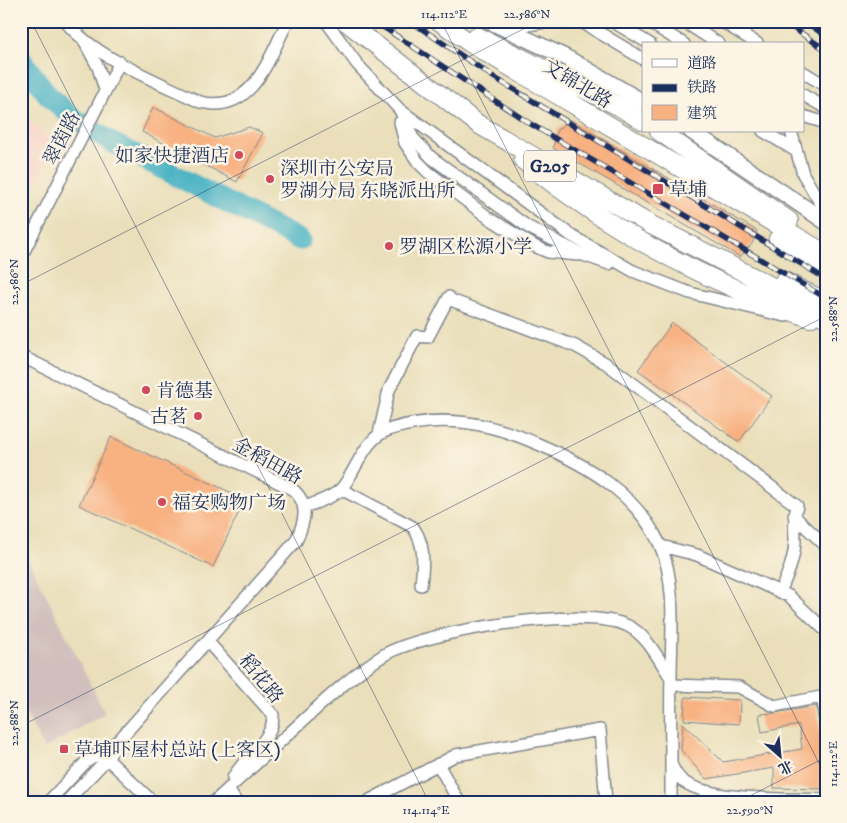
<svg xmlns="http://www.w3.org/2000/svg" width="847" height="823" font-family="'IM FELL DW Pica','Noto Serif SC',serif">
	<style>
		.built { fill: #f6d2c3 }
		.industrial { fill: #d1bfbd }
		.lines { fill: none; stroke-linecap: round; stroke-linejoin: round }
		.river { stroke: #45b1c3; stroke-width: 21 }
		.building { fill: #f8b181 }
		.minor-casing { stroke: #82878c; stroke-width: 14 }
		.major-casing { stroke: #82878c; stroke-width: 18 }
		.highway-casing { stroke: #82878c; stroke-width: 20 }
		.minor { stroke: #fff; stroke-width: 11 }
		.major { stroke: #fff; stroke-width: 15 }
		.highway { stroke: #fff; stroke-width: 18 }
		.rail-casing { stroke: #1b2f5e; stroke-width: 5.5 }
		.rail { stroke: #fcf5e5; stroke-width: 4; stroke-dasharray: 11; stroke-linecap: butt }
		.ticks { fill: none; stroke: #1b2f5e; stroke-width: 1; stroke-opacity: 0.45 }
		.poi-dot { fill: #d1495b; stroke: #fcf5e5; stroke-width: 2 }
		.labels { text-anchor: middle; stroke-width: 5; stroke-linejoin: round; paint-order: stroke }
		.shield { fill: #fcf5e5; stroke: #5e6a86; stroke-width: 1 }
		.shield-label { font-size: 18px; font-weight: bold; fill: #1b2f5e }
		.street-label { font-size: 19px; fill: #1b2f5e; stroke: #fcf5e5 }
		.poi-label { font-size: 19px; fill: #1b2f5e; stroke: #fcf5e5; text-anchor: start }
		.neatline { fill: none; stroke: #1b2f5e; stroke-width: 2 }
		.ticks-label { font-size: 12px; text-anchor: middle; fill: #1b2f5e }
	</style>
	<rect width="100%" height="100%" fill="#fcf5e5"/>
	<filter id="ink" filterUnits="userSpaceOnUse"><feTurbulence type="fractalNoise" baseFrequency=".02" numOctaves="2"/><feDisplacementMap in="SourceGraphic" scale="10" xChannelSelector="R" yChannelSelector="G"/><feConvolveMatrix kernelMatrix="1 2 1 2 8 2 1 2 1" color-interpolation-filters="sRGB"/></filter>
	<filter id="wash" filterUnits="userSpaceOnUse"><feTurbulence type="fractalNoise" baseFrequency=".0096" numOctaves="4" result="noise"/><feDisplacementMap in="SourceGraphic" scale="20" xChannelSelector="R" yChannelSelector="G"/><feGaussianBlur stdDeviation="1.12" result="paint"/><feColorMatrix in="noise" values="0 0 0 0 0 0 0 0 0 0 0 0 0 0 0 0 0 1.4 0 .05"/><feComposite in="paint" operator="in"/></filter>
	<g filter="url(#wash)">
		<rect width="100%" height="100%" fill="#eadfba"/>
		<path class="built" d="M21,114L57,145L21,212Z"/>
		<path class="industrial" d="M21,545L105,713L44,749L21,703Z"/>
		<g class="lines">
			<path class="river" d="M21,59L48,95L69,115L113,143L300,240"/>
		</g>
		<g id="blocks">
			<path class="building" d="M153,107L215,138L249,127L263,133L237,182L142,132Z
				M571,120L757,231L752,244L740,257L553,148L557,130Z
				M672,323L772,396L739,442L638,370Z
				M111,437L245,499L213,567L79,505Z
				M685,697L740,700L739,724L684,720Z
				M816,706L826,763V789L774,788V768L706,779L681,750L683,723L723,762L802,749L799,725L762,732L759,714L775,713Z"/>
		</g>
	</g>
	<g filter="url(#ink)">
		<use href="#blocks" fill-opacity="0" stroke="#82878c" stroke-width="1"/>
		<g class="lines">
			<g class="minor-casing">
				<path id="minor" d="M65,21C95,58 157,81 200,102C253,115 268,59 288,21
					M326,21L357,64L400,110L572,236L633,271L690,293L785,316
					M580,21L643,59
					M612,21L650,44
					M647,21L684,44
					M683,21L719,44
					M721,21L758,44
					M503,26H522L550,21
					M84,41L98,67L105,90
					M803,72L826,86
					M803,95L826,108
					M400,110L413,138L432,158L528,227L583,255L609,264
					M803,116L826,123
					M400,122L405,143L418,162L428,172L489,218L534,246L548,252L578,255
					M763,131L796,151
					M791,131L803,174L826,213
					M21,257L120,62
					M448,299L575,346L607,364L797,506C793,519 795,530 795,542C794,561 787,576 780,592
					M21,356L292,489C311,504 304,523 296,541L120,739L107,759L66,802
					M379,434L389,390L417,336L428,337L449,297
					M341,489L413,527C426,546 423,563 421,585
					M305,507C317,502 333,498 342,488C358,468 364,437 391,429C443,413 490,423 538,444C587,465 637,494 660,545C677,583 671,636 671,677C670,706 671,735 671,764C674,771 678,778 684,782C715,802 788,798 826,800
					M794,516L826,546
					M661,546L697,555L789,596L826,631
					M208,642L273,715C274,741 244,756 233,778
					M671,685L739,687L774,706L826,696
					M822,697L826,717
					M102,754L153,802
					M438,764L459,802
					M228,789L236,802
					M48,802L86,762L116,742
					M214,802C245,774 276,745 307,717C331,695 355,673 384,655C424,631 586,605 628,626C647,635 659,660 671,678
					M371,802L370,800L456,755L600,730L606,802
					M671,802V765"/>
			</g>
			<g class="major-casing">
				<path id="major" d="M489,21L567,58L643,102
					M691,131L826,222"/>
			</g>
			<g class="highway-casing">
				<path id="highway" d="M345,21L478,124L651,225L771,286L826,318
					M439,21L470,43L826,254
					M477,36L620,107L643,121
					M659,131L789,221
					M523,160C607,229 707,282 810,318
					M778,239L826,269
					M784,281L826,302"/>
			</g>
			<use href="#minor" class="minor"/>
			<use href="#major" class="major"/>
			<use href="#highway" class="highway"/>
			<g class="rail-casing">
				<path id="rail" d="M374,21L529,123L826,298
					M410,21L495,78L826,279
					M783,21L826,50
					M804,21L826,36
					M821,21L826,25"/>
			</g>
			<use href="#rail" class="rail"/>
		</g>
	</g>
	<path class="ticks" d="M31,21L429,802M441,21L826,777M21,285L539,21M21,726L826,316M738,802L826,757"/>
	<g class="poi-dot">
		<circle cx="239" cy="155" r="5"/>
		<circle cx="270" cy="179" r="5"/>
		<rect x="652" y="183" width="12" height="12" rx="2.5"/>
		<circle cx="389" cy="246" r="5"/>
		<circle cx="146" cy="390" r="5"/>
		<circle cx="198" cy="416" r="5"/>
		<circle cx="162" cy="502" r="5"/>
		<rect x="59" y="744" width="10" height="10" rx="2.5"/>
	</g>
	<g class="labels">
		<rect class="shield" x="524" y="150.5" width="52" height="31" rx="4"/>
		<g class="shield-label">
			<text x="550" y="172">G205</text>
		</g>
		<g class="street-label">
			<text transform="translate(578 83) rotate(31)" y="7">文锦北路</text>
			<text transform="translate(61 138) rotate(-63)" y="7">翠茵路</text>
			<text transform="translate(268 460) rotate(29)" y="7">金稻田路</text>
			<text transform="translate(262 678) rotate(51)" y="7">稻花路</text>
		</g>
		<g class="poi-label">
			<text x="229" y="162" text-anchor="end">如家快捷酒店</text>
			<text x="280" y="175">深圳市公安局<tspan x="280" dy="22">罗湖分局 东晓派出所</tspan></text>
			<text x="669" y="196">草埔</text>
			<text x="399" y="253">罗湖区松源小学</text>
			<text x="156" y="397">肯德基</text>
			<text x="188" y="423" text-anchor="end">古茗</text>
			<text x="172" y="509">福安购物广场</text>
			<text x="74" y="756">草埔吓屋村总站 (上客区)</text>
		</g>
	</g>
	<rect width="847" height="823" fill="none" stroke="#fcf5e5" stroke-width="55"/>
	<rect x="642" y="42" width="162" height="90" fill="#fcf5e5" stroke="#a2a6af"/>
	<rect x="652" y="59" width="25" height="8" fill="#ffffff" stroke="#a2a6af"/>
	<text x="687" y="68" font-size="15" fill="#1b2f5e">道路</text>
	<rect x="652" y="84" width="25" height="8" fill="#1b2f5e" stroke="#a2a6af"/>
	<text x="687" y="92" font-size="15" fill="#1b2f5e">铁路</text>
	<rect x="652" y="105" width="25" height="15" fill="#f8b181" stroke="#a2a6af"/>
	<text x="687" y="118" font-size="15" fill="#1b2f5e">建筑</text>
	<g transform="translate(780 756) rotate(153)" stroke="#fcf5e5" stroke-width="4" paint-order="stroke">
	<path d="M0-4L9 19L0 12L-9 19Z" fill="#1b2f5e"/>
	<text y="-8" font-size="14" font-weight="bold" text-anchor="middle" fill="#1b2f5e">北</text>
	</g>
	<rect x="28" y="28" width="792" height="768" class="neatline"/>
	<g class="ticks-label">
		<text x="444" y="18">114.112°E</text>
		<text x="527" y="18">22.586°N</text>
		<text transform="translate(14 282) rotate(-90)" y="4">22.586°N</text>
		<text transform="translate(833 319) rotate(-90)" y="4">22.588°N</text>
		<text transform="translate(14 723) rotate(-90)" y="4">22.588°N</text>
		<text transform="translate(833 764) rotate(-90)" y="4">114.112°E</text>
		<text x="426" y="814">114.114°E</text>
		<text x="750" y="814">22.590°N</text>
	</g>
</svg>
